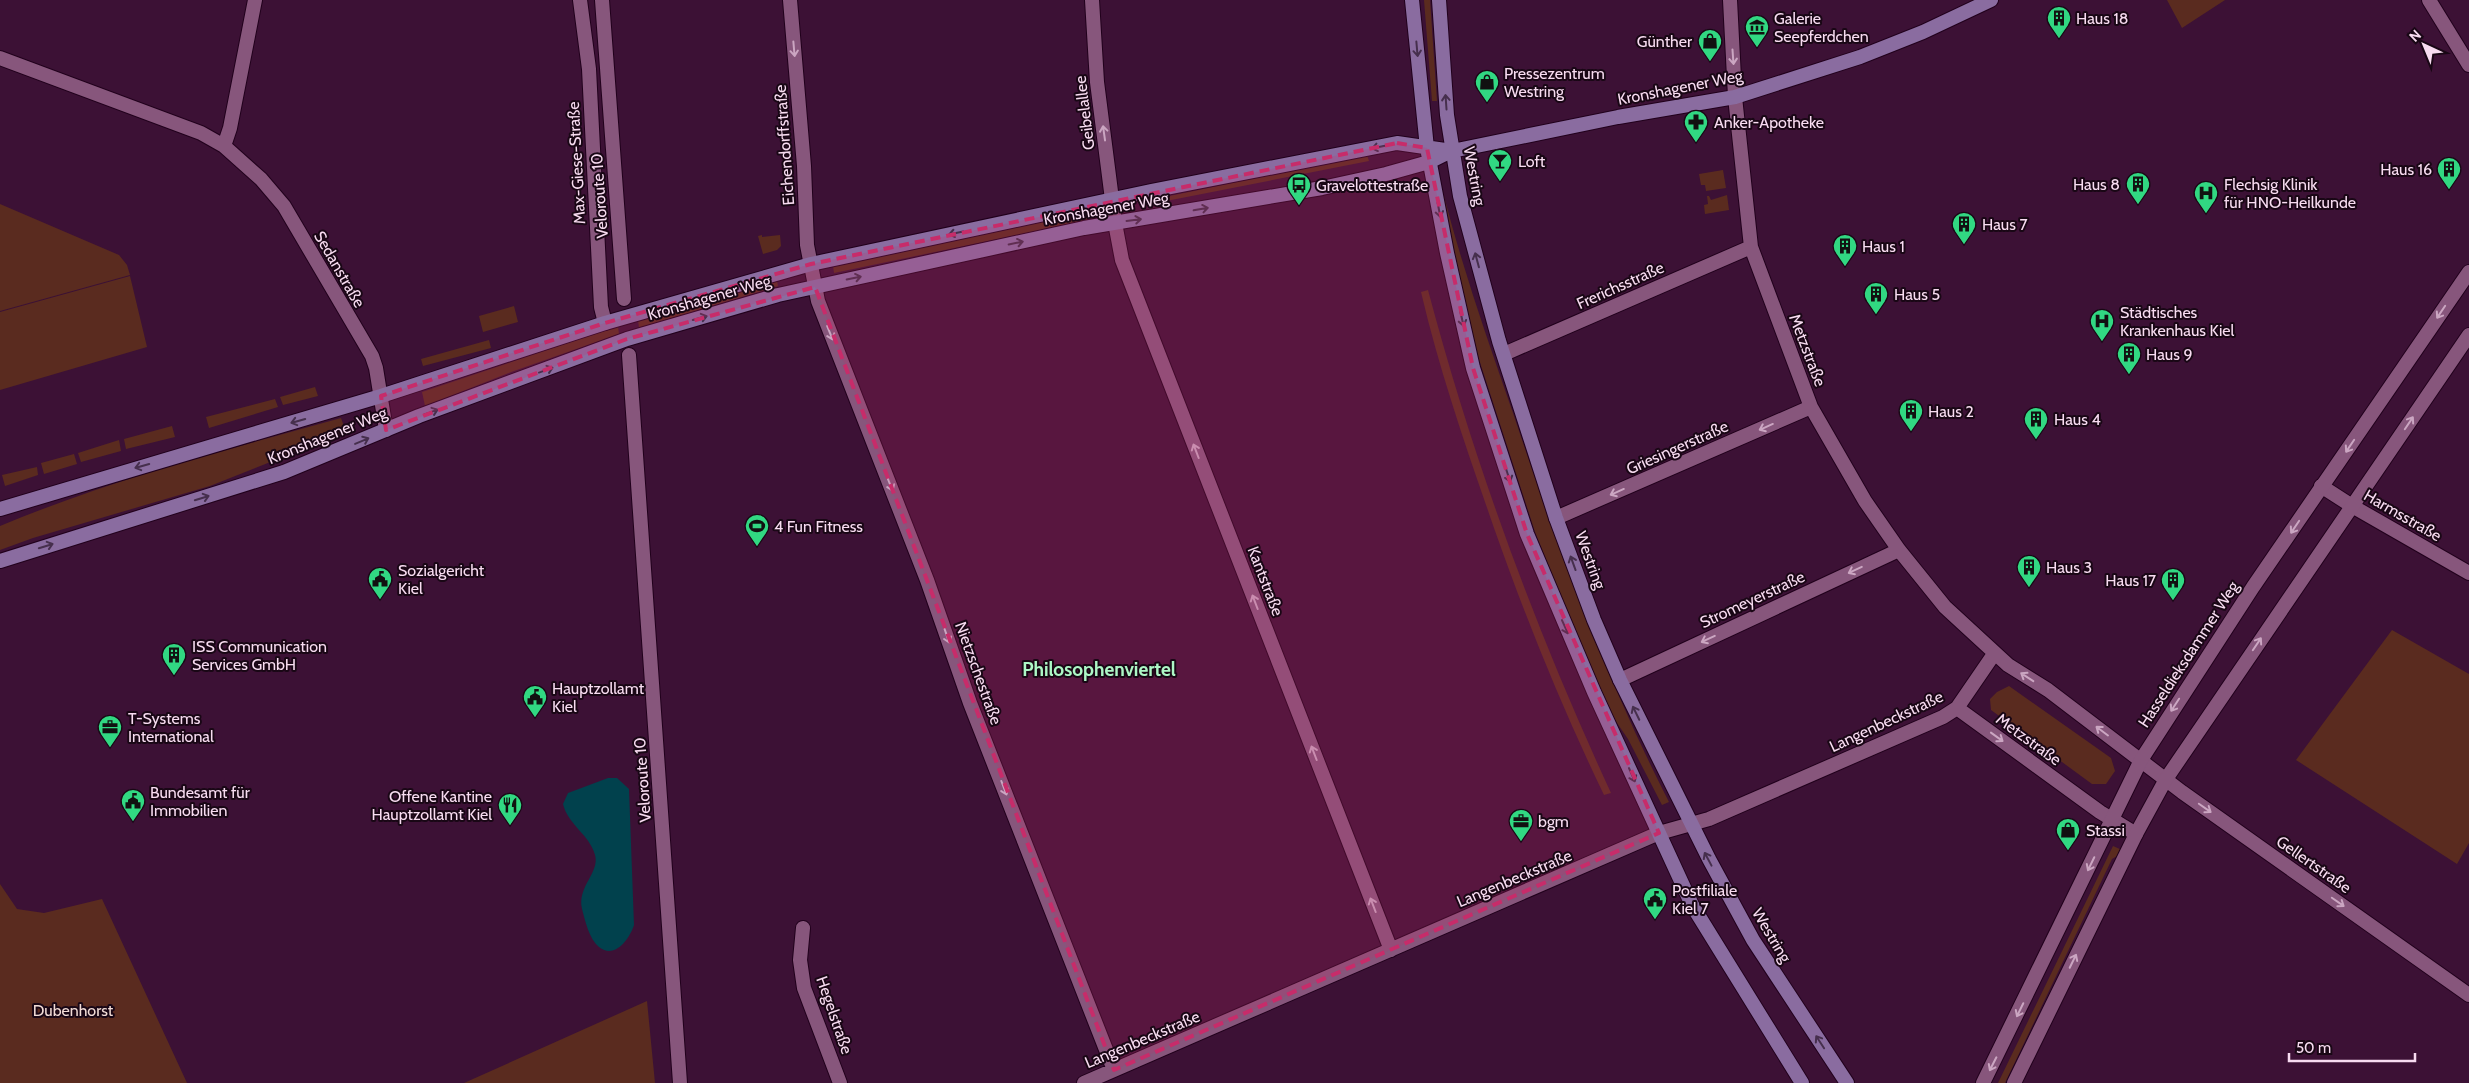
<svg xmlns="http://www.w3.org/2000/svg" width="2469" height="1083" font-family="Cabin,sans-serif">
	<style>
		.green { fill: #5a2b1f }
		.water { fill: #01414d }
		.lines { fill: none; stroke-linecap: round; stroke-linejoin: round }
		.minor-casing { stroke: #21001c; stroke-width: 16 }
		.tertiary-casing { stroke: #21001c; stroke-width: 16 }
		.secondary-casing { stroke: #21001c; stroke-width: 16 }
		.minor { stroke: #87567c; stroke-width: 14 }
		.tertiary { stroke: #87567c; stroke-width: 14 }
		.secondary { stroke: #8a6ca0; stroke-width: 14 }
		.oneway { stroke: #cba6c2 }
		.oneway2 { stroke: #462f4d }
		.marked { fill: #c72c6a; fill-opacity: 0.2; stroke: #c72c6a; stroke-width: 4; stroke-dasharray: 10 6; stroke-linejoin: round }
		.labels { text-anchor: middle; stroke-width: 4; stroke-linejoin: round; paint-order: stroke }
		.poi-label { font-size: 16px; fill: #f8dcf1; stroke: #190715; text-anchor: start }
		.street-label { font-size: 16px; fill: #f8dcf1; stroke: #190715 }
		.park-label { font-size: 16px; fill: #f2dcd6; stroke: #190715 }
		.quarter-label { font-size: 19px; font-weight: bold; fill: #adf7c6; stroke: #190715 }
	</style>
	<rect width="100%" height="100%" fill="#3c1135"/>
	<path class="green" d="M1424,0H1430L1437,101H1432Z
		M2167,0H2225L2182,28Z
		M1367,155L1369,161L1151,204L1150,200Z
		M1723,170L1726,188L1706,191L1705,185H1701L1699,174Z
		M1727,195L1729,210L1705,214L1704,205L1708,204L1707,196H1709L1711,200Z
		M1444,196C1463,270 1488,341 1513,413C1557,545 1605,677 1669,802L1662,805L1628,739L1606,707L1535,532L1474,344L1439,198Z
		M0,204L119,255L127,265L130,275L0,311Z
		M1088,212L1089,220L834,273L833,266L929,244Z
		M762,235V237L780,235L781,246L777,250L763,254L758,236Z
		M130,276L147,347L0,390V312Z
		M777,281L778,286L639,328L638,320Z
		M1428,290C1474,463 1536,631 1611,793L1604,795C1562,708 1526,619 1494,528C1467,450 1440,373 1421,292Z
		M514,306L518,322L483,332L479,316Z
		M618,326L619,334L514,371L425,406L422,392L428,390Z
		M489,340L491,348L423,366L421,359Z
		M315,387L318,396L283,405L280,397Z
		M275,399L278,407L209,428L206,417Z
		M341,418L346,432L210,486L33,538L0,550V526C110,480 226,450 341,418Z
		M172,426L175,437L126,449L124,439Z
		M119,440L121,451L81,462L78,453Z
		M74,454L77,464L44,474L41,463Z
		M37,467L38,475L5,486L2,475Z
		M2392,630L2469,674V843L2457,864L2296,760Z
		M2009,686L2111,758L2115,771L2106,784H2092L1991,710L1990,699L1997,692Z
		M2113,846L2122,850L2119,855L2112,859L2005,1083H1998Z
		M0,884L17,909L44,913L102,899L187,1083H0Z
		M647,1001L655,1083H464Z"/>
	<path class="water" d="M608,778H617L629,789L634,925C630,938 615,960 599,947C589,939 585,920 582,909C577,886 600,873 595,855C590,835 568,825 563,804L568,793Z"/>
	<g class="lines">
		<g class="minor-casing">
			<path id="minor" d="M580,0L589,69L601,307L605,323
				M602,0L624,299
				M790,0L804,166L807,245L818,301L927,580L970,703L1114,1070
				M1092,0L1097,82L1115,223L1122,260L1391,950
				M1730,0L1735,97L1751,247L1811,407L1865,501L1899,550L1945,607L2008,665L2048,690L2182,792L2469,995
				M2429,0L2469,65
				M0,58L201,133L224,146L261,179L284,206L372,356L376,368L386,430
				M224,146L230,128L255,0
				M1504,354L1751,247
				M629,355L680,1083
				M2321,486L2352,506L2469,573
				M1556,518L1811,407
				M1620,680L1899,550
				M1957,708L2100,812L2136,834
				M803,928L800,960L804,988L840,1083
				M1084,1083L1659,833L1709,819L1943,717L1957,708L1994,654"/>
		</g>
		<g class="tertiary-casing">
			<path id="tertiary" d="M1983,1083L2141,760L2253,587L2469,272
				M2014,1083L2136,834L2166,779L2469,335"/>
		</g>
		<g class="secondary-casing">
			<path id="secondary" d="M1412,0L1427,148L1447,253L1473,368L1527,534L1594,692L1692,905L1802,1083
				M1439,0L1447,115L1460,196L1499,341L1556,518L1594,620L1620,680L1709,859L1753,940L1847,1083
				M0,509L381,396L605,323L811,264L1151,191L1397,143L1452,151L1618,117L1735,97L1860,57L1923,32L1991,0
				M0,561L284,472L419,416L627,339L778,295L1084,228L1322,188L1386,174L1429,162L1451,151"/>
		</g>
		<use href="#minor" class="minor"/>
		<use href="#tertiary" class="tertiary"/>
		<use href="#secondary" class="secondary"/>
	</g>
	<defs><path id="oneway-shaft" d="M-6 0H5M1.5-3L5.5 0L1.5 3" fill="none" stroke-width="1.6" stroke-linecap="round" stroke-linejoin="round" transform="scale(1.25)"/></defs>
	<g class="oneway">
		<use href="#oneway-shaft" transform="translate(794 49) rotate(85)"/>
		<use href="#oneway-shaft" transform="translate(1733 57) rotate(86)"/>
		<use href="#oneway-shaft" transform="translate(1104 133) rotate(-98)"/>
		<use href="#oneway-shaft" transform="translate(2441 312) rotate(124)"/>
		<use href="#oneway-shaft" transform="translate(830 333) rotate(68)"/>
		<use href="#oneway-shaft" transform="translate(2409 423) rotate(-56)"/>
		<use href="#oneway-shaft" transform="translate(1766 427) rotate(156)"/>
		<use href="#oneway-shaft" transform="translate(2350 446) rotate(124)"/>
		<use href="#oneway-shaft" transform="translate(1196 451) rotate(-111)"/>
		<use href="#oneway-shaft" transform="translate(890 484) rotate(68)"/>
		<use href="#oneway-shaft" transform="translate(1617 492) rotate(156)"/>
		<use href="#oneway-shaft" transform="translate(2295 527) rotate(124)"/>
		<use href="#oneway-shaft" transform="translate(1855 570) rotate(155)"/>
		<use href="#oneway-shaft" transform="translate(1255 602) rotate(-111)"/>
		<use href="#oneway-shaft" transform="translate(947 636) rotate(71)"/>
		<use href="#oneway-shaft" transform="translate(1708 639) rotate(155)"/>
		<use href="#oneway-shaft" transform="translate(2257 644) rotate(-56)"/>
		<use href="#oneway-shaft" transform="translate(2027 677) rotate(-147)"/>
		<use href="#oneway-shaft" transform="translate(2175 705) rotate(123)"/>
		<use href="#oneway-shaft" transform="translate(2102 731) rotate(-143)"/>
		<use href="#oneway-shaft" transform="translate(1997 737) rotate(36)"/>
		<use href="#oneway-shaft" transform="translate(1314 753) rotate(-111)"/>
		<use href="#oneway-shaft" transform="translate(1004 788) rotate(69)"/>
		<use href="#oneway-shaft" transform="translate(2205 808) rotate(35)"/>
		<use href="#oneway-shaft" transform="translate(2091 864) rotate(116)"/>
		<use href="#oneway-shaft" transform="translate(2338 902) rotate(35)"/>
		<use href="#oneway-shaft" transform="translate(1373 905) rotate(-111)"/>
		<use href="#oneway-shaft" transform="translate(2073 961) rotate(-64)"/>
		<use href="#oneway-shaft" transform="translate(2020 1010) rotate(116)"/>
		<use href="#oneway-shaft" transform="translate(1993 1064) rotate(117)"/>
	</g>
	<g class="oneway2">
		<use href="#oneway-shaft" transform="translate(1417 49) rotate(85)"/>
		<use href="#oneway-shaft" transform="translate(1446 102) rotate(-94)"/>
		<use href="#oneway-shaft" transform="translate(1379 147) rotate(169)"/>
		<use href="#oneway-shaft" transform="translate(1201 209) rotate(-10)"/>
		<use href="#oneway-shaft" transform="translate(1439 210) rotate(79)"/>
		<use href="#oneway-shaft" transform="translate(1134 220) rotate(-7)"/>
		<use href="#oneway-shaft" transform="translate(956 233) rotate(168)"/>
		<use href="#oneway-shaft" transform="translate(1016 243) rotate(-12)"/>
		<use href="#oneway-shaft" transform="translate(1477 260) rotate(-105)"/>
		<use href="#oneway-shaft" transform="translate(854 278) rotate(-12)"/>
		<use href="#oneway-shaft" transform="translate(700 318) rotate(-16)"/>
		<use href="#oneway-shaft" transform="translate(1462 319) rotate(77)"/>
		<use href="#oneway-shaft" transform="translate(546 370) rotate(-20)"/>
		<use href="#oneway-shaft" transform="translate(431 412) rotate(-20)"/>
		<use href="#oneway-shaft" transform="translate(298 421) rotate(164)"/>
		<use href="#oneway-shaft" transform="translate(362 441) rotate(-23)"/>
		<use href="#oneway-shaft" transform="translate(142 466) rotate(164)"/>
		<use href="#oneway-shaft" transform="translate(1508 475) rotate(72)"/>
		<use href="#oneway-shaft" transform="translate(202 498) rotate(-17)"/>
		<use href="#oneway-shaft" transform="translate(46 546) rotate(-17)"/>
		<use href="#oneway-shaft" transform="translate(1573 563) rotate(-110)"/>
		<use href="#oneway-shaft" transform="translate(1565 627) rotate(66)"/>
		<use href="#oneway-shaft" transform="translate(1636 713) rotate(-116)"/>
		<use href="#oneway-shaft" transform="translate(1632 775) rotate(66)"/>
		<use href="#oneway-shaft" transform="translate(1708 859) rotate(-118)"/>
		<use href="#oneway-shaft" transform="translate(1820 1042) rotate(-123)"/>
	</g>
	<path class="marked" d="M1397,143L1427,148L1473,368L1527,534L1659,833L1114,1070L815,287L627,339L386,430L381,396L605,323L811,264Z"/>
	<defs>
		<g id="building-pin" transform="scale(1.25)"><path d="M0 17L-7.5 6A9.5 9.5 0 1 1 7.5 6Z" fill="#31d882" stroke="#190715"/><path d="M-4-6H4V6H1V3H-1V6H-4ZM-2.5-4.3h1.7v1.8h-1.7ZM.8-4.3h1.7v1.8H.8ZM-2.5-1h1.7V.8h-1.7ZM.8-1h1.7V.8H.8Z" fill="#111"/></g>
		<g id="museum-pin" transform="scale(1.25)"><path d="M0 17L-7.5 6A9.5 9.5 0 1 1 7.5 6Z" fill="#31d882" stroke="#190715"/><path d="M0-6L6-3V-2H-6V-3ZM-5-1h2V3h-2ZM-1-1h2V3h-2ZM3-1h2V3H3ZM-6 4H6V6H-6Z" fill="#111"/></g>
		<g id="shop-pin" transform="scale(1.25)"><path d="M0 17L-7.5 6A9.5 9.5 0 1 1 7.5 6Z" fill="#31d882" stroke="#190715"/><path d="M-5-2.5h2.3a2.7 3.5 0 0 1 5.4 0H5L5.5 6h-11ZM-1.5-2.5h3a1.5 2.3 0 0 0-3 0Z" fill="#111"/></g>
		<g id="pharmacy-pin" transform="scale(1.25)"><path d="M0 17L-7.5 6A9.5 9.5 0 1 1 7.5 6Z" fill="#31d882" stroke="#190715"/><path d="M-2-6h4v4h4v4h-4v4h-4v-4h-4v-4h4Z" fill="#111"/></g>
		<g id="bar-pin" transform="scale(1.25)"><path d="M0 17L-7.5 6A9.5 9.5 0 1 1 7.5 6Z" fill="#31d882" stroke="#190715"/><path d="M-6-5H6L.8 .8V4.5H3.5V6h-7V4.5H-.8V.8Z" fill="#111"/></g>
		<g id="bus-pin" transform="scale(1.25)"><path d="M0 17L-7.5 6A9.5 9.5 0 1 1 7.5 6Z" fill="#31d882" stroke="#190715"/><path d="M-5-6H5V4H4V6H2V4H-2V6H-4V4H-5ZM-3.5-4V0h7V-4ZM-3.5 1.2v1.5H-2V1.2ZM2 1.2v1.5H3.5V1.2Z" fill="#111"/></g>
		<g id="hospital-pin" transform="scale(1.25)"><path d="M0 17L-7.5 6A9.5 9.5 0 1 1 7.5 6Z" fill="#31d882" stroke="#190715"/><path d="M-5-5h3v3.5h4V-5h3V5h-3V1.5h-4V5h-3Z" fill="#111"/></g>
		<g id="stadium-pin" transform="scale(1.25)"><path d="M0 17L-7.5 6A9.5 9.5 0 1 1 7.5 6Z" fill="#31d882" stroke="#190715"/><path d="M0-5a6.5 5 0 1 0 0 10a6.5 5 0 1 0 0-10ZM-3.5-1.8h7v3.6h-7Z" fill="#111"/></g>
		<g id="civic-pin" transform="scale(1.25)"><path d="M0 17L-7.5 6A9.5 9.5 0 1 1 7.5 6Z" fill="#31d882" stroke="#190715"/><path d="M-.6-6.5H3V-4.5H.6V-3L4-1V1h2V6H-6V1h2V-1L-.6-3ZM-1.2 2.5V6h2.4V2.5Z" fill="#111"/></g>
		<g id="office-pin" transform="scale(1.25)"><path d="M0 17L-7.5 6A9.5 9.5 0 1 1 7.5 6Z" fill="#31d882" stroke="#190715"/><path d="M-6-3h4V-5.5h4V-3h4V5H-6ZM-1-4.5V-3h2v-1.5ZM-6 0V1H6V0Z" fill="#111"/></g>
		<g id="restaurant-pin" transform="scale(1.25)"><path d="M0 17L-7.5 6A9.5 9.5 0 1 1 7.5 6Z" fill="#31d882" stroke="#190715"/><path d="M-5-6h1v4h1v-4h1v4h1v-4h1v5L-1.5 .5V6h-2V.5L-5-1ZM5-6V6H3V1.5H1.5Q1.5-4 5-6Z" fill="#111"/></g>
	</defs>
	<g fill-rule="evenodd">
		<use href="#building-pin" x="2059" y="18"/>
		<use href="#museum-pin" x="1757" y="27"/>
		<use href="#shop-pin" x="1710" y="41"/>
		<use href="#shop-pin" x="1487" y="82"/>
		<use href="#pharmacy-pin" x="1696" y="122"/>
		<use href="#bar-pin" x="1500" y="161"/>
		<use href="#building-pin" x="2449" y="169"/>
		<use href="#building-pin" x="2138" y="184"/>
		<use href="#bus-pin" x="1299" y="185"/>
		<use href="#hospital-pin" x="2206" y="193"/>
		<use href="#building-pin" x="1964" y="224"/>
		<use href="#building-pin" x="1845" y="246"/>
		<use href="#building-pin" x="1876" y="294"/>
		<use href="#hospital-pin" x="2102" y="321"/>
		<use href="#building-pin" x="2129" y="354"/>
		<use href="#building-pin" x="1911" y="411"/>
		<use href="#building-pin" x="2036" y="419"/>
		<use href="#stadium-pin" x="757" y="526"/>
		<use href="#building-pin" x="2029" y="567"/>
		<use href="#civic-pin" x="380" y="579"/>
		<use href="#building-pin" x="2173" y="580"/>
		<use href="#building-pin" x="174" y="655"/>
		<use href="#civic-pin" x="535" y="697"/>
		<use href="#office-pin" x="110" y="727"/>
		<use href="#civic-pin" x="133" y="801"/>
		<use href="#restaurant-pin" x="510" y="805"/>
		<use href="#office-pin" x="1521" y="821"/>
		<use href="#shop-pin" x="2068" y="830"/>
		<use href="#civic-pin" x="1655" y="899"/>
	</g>
	<g class="labels">
		<g class="poi-label">
			<text x="1774" y="24">Galerie<tspan x="1774" dy="18">Seepferdchen</tspan></text>
			<text x="2076" y="24">Haus 18</text>
			<text x="1692" y="47" text-anchor="end">Günther</text>
			<text x="1504" y="79">Pressezentrum<tspan x="1504" dy="18">Westring</tspan></text>
			<text x="1714" y="128">Anker-Apotheke</text>
			<text x="1518" y="167">Loft</text>
			<text x="2432" y="175" text-anchor="end">Haus 16</text>
			<text x="2120" y="190" text-anchor="end">Haus 8</text>
			<text x="2224" y="190">Flechsig Klinik<tspan x="2224" dy="18">für HNO-Heilkunde</tspan></text>
			<text x="1316" y="191">Gravelottestraße</text>
			<text x="1982" y="230">Haus 7</text>
			<text x="1862" y="252">Haus 1</text>
			<text x="1894" y="300">Haus 5</text>
			<text x="2120" y="318">Städtisches<tspan x="2120" dy="18">Krankenhaus Kiel</tspan></text>
			<text x="2146" y="360">Haus 9</text>
			<text x="1928" y="417">Haus 2</text>
			<text x="2054" y="425">Haus 4</text>
			<text x="774" y="532">4 Fun Fitness</text>
			<text x="2046" y="573">Haus 3</text>
			<text x="398" y="576">Sozialgericht<tspan x="398" dy="18">Kiel</tspan></text>
			<text x="2156" y="586" text-anchor="end">Haus 17</text>
			<text x="192" y="652">ISS Communication<tspan x="192" dy="18">Services GmbH</tspan></text>
			<text x="552" y="694">Hauptzollamt<tspan x="552" dy="18">Kiel</tspan></text>
			<text x="128" y="724">T-Systems<tspan x="128" dy="18">International</tspan></text>
			<text x="150" y="798">Bundesamt für<tspan x="150" dy="18">Immobilien</tspan></text>
			<text x="492" y="802" text-anchor="end">Offene Kantine<tspan x="492" dy="18">Hauptzollamt Kiel</tspan></text>
			<text x="1538" y="827">bgm</text>
			<text x="2086" y="836">Stassi</text>
			<text x="1672" y="896">Postfiliale<tspan x="1672" dy="18">Kiel 7</tspan></text>
		</g>
		<g class="street-label">
			<text transform="translate(1680 87) rotate(-11)" y="6">Kronshagener Weg</text>
			<text transform="translate(1084 113) rotate(-97)" y="6">Geibelallee</text>
			<text transform="translate(784 145) rotate(-94)" y="6">Eichendorffstraße</text>
			<text transform="translate(576 163) rotate(-93)" y="6">Max-Giese-Straße</text>
			<text transform="translate(1475 176) rotate(79)" y="6">Westring</text>
			<text transform="translate(599 196) rotate(-94)" y="6">Veloroute 10</text>
			<text transform="translate(1106 208) rotate(-10)" y="6">Kronshagener Weg</text>
			<text transform="translate(340 269) rotate(60)" y="6">Sedanstraße</text>
			<text transform="translate(1620 285) rotate(-24)" y="6">Frerichsstraße</text>
			<text transform="translate(709 297) rotate(-16)" y="6">Kronshagener Weg</text>
			<text transform="translate(1808 350) rotate(69)" y="6">Metzstraße</text>
			<text transform="translate(327 435) rotate(-22)" y="6">Kronshagener Weg</text>
			<text transform="translate(1677 447) rotate(-24)" y="6">Griesingerstraße</text>
			<text transform="translate(2403 515) rotate(30)" y="6">Harmsstraße</text>
			<text transform="translate(1591 560) rotate(70)" y="6">Westring</text>
			<text transform="translate(1266 581) rotate(69)" y="6">Kantstraße</text>
			<text transform="translate(1752 599) rotate(-25)" y="6">Stromeyerstraße</text>
			<text transform="translate(2188 654) rotate(-57)" y="6">Hasseldieksdammer Weg</text>
			<text transform="translate(979 673) rotate(70)" y="6">Nietzschestraße</text>
			<text transform="translate(1886 721) rotate(-25)" y="6">Langenbeckstraße</text>
			<text transform="translate(2029 739) rotate(36)" y="6">Metzstraße</text>
			<text transform="translate(642 780) rotate(-94)" y="6">Veloroute 10</text>
			<text transform="translate(2314 864) rotate(35)" y="6">Gellertstraße</text>
			<text transform="translate(1514 878) rotate(-23)" y="6">Langenbeckstraße</text>
			<text transform="translate(1772 935) rotate(59)" y="6">Westring</text>
			<text transform="translate(835 1015) rotate(71)" y="6">Hegelstraße</text>
			<text transform="translate(1142 1039) rotate(-23)" y="6">Langenbeckstraße</text>
		</g>
		<g class="park-label">
			<text x="73" y="1016">Dubenhorst</text>
		</g>
		<g class="quarter-label">
			<text x="1099" y="676">Philosophenviertel</text>
		</g>
	</g>
	<g transform="translate(2424 45) rotate(316)" stroke="#190715" stroke-width="4" paint-order="stroke">
	<path d="M0-4L9 19L0 12L-9 19Z" fill="#f8dcf1"/>
	<text y="-8" font-size="14" font-weight="bold" text-anchor="middle" fill="#f8dcf1">N</text>
	</g>
	<path d="M2289 1053v8h126v-8" fill="none" stroke="#f8dcf1" stroke-width="2.5"/>
	<text x="2296" y="1053" font-size="15" fill="#f8dcf1" stroke="#190715" stroke-width="4" paint-order="stroke">50 m</text>
</svg>
